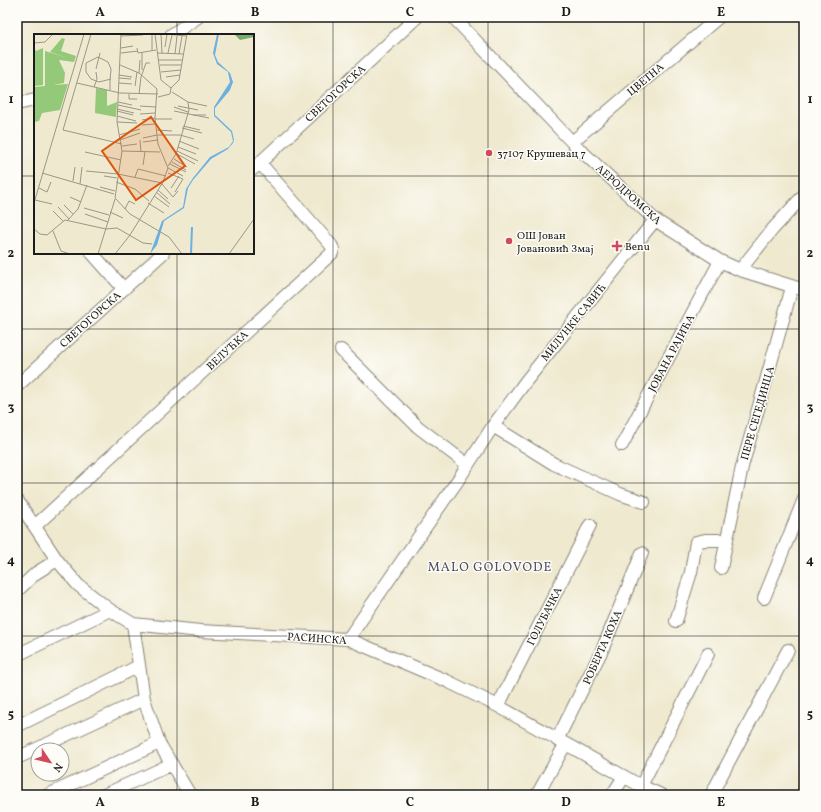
<svg xmlns="http://www.w3.org/2000/svg" width="821" height="812" font-family="Vollkorn,serif">
	<style>
		.lines { fill: none; stroke-linecap: round; stroke-linejoin: round }
		.minor-casing { stroke: #868276; stroke-width: 14 }
		.minor { stroke: #fff; stroke-width: 12 }
		.grid { fill: none; stroke: #1c1c1c; stroke-width: 1; stroke-opacity: 0.55 }
		.poi-dot { fill: #d1495b; stroke: #fdfcf7; stroke-width: 1.5 }
		.labels { text-anchor: middle; stroke-width: 3; stroke-linejoin: round; paint-order: stroke }
		.street-label { font-size: 11px; fill: #1c1c1c; stroke: #fdfcf7 }
		.poi-label { font-size: 11px; fill: #1c1c1c; stroke: #fdfcf7; text-anchor: start }
		.quarter-label { font-size: 13px; letter-spacing: 1px; fill: #504c61; stroke: #fdfcf7 }
		.inset-river { fill: none; stroke: #6cafe1; stroke-width: 2 }
		.inset-road { fill: none; stroke: #9b9787; stroke-width: 1 }
		.view { fill: #de560d; fill-opacity: 0.15; stroke: #de560d; stroke-width: 2 }
		.inset-edge { fill: none; stroke: #1c1c1c; stroke-width: 2 }
		.neatline { fill: none; stroke: #1c1c1c; stroke-width: 1.5 }
		.grid-label { font-size: 13px; text-anchor: middle; font-weight: bold; fill: #1c1c1c }
	</style>
	<rect width="100%" height="100%" fill="#fdfcf7"/>
	<filter id="ink" filterUnits="userSpaceOnUse"><feTurbulence type="fractalNoise" baseFrequency=".025" numOctaves="2"/><feDisplacementMap in="SourceGraphic" scale="8" xChannelSelector="R" yChannelSelector="G"/><feConvolveMatrix kernelMatrix="1 2 1 2 8 2 1 2 1" color-interpolation-filters="sRGB"/></filter>
	<filter id="wash" filterUnits="userSpaceOnUse"><feTurbulence type="fractalNoise" baseFrequency=".012" numOctaves="4" result="noise"/><feDisplacementMap in="SourceGraphic" scale="16" xChannelSelector="R" yChannelSelector="G"/><feGaussianBlur stdDeviation="0.9" result="paint"/><feColorMatrix in="noise" values="0 0 0 0 0 0 0 0 0 0 0 0 0 0 0 0 0 1.4 0 .05"/><feComposite in="paint" operator="in"/></filter>
	<g filter="url(#wash)">
		<rect width="100%" height="100%" fill="#efe9cf"/>
	</g>
	<g filter="url(#ink)">
		<g class="lines">
			<g class="minor-casing">
				<path id="minor" d="M453,17L572,142L655,220L720,261L740,270L804,290
					M171,35L198,17
					M17,104L35,100
					M572,142L719,17
					M253,169L417,17
					M92,253L124,289
					M740,270L772,230L804,195
					M341,350L418,427L468,465
					M17,386L163,253
					M493,426L554,464L620,494L644,502
					M622,445L720,261
					M17,500L57,560L78,585L110,610L133,624L200,631L348,639L447,681L498,706L641,786L661,795
					M35,526L332,253L333,249L331,245L260,163
					M721,568L742,467L792,287
					M17,591L36,573L57,560
					M764,598L804,499
					M676,621L691,572L696,542L705,540H726
					M133,624L144,699L159,743L190,795
					M348,639L458,480L493,426L526,381L655,220
					M17,655L110,610
					M498,706L590,525
					M17,726L139,666
					M557,740L603,648L642,553
					M17,758L144,699
					M641,786L708,654
					M48,795L159,743
					M104,795L172,764
					M537,795L565,745
					M612,795L624,777
					M711,795L788,650
					M802,795L804,792"/>
			</g>
			<use href="#minor" class="minor"/>
		</g>
	</g>
	<path class="grid" d="M177,17V35M333,17V795M488,17V795M644,17V795M17,176H35M253,176H804M177,253V795M17,329H804M17,483H804M17,636H804"/>
	<g class="poi-dot">
		<circle cx="489" cy="153" r="4"/>
		<circle cx="509" cy="241" r="4"/>
		<path d="M615 240h4v4h4v4h-4v4h-4v-4h-4v-4h4z"/>
	</g>
	<g class="labels">
		<g class="street-label">
			<text transform="translate(645 79) rotate(-40)" y="4">ЦВЕТНА</text>
			<text transform="translate(335 93) rotate(-43)" y="4">СВЕТОГОРСКА</text>
			<text transform="translate(629 194) rotate(42)" y="4">АЕРОДРОМСКА</text>
			<text transform="translate(90 319) rotate(-42)" y="4">СВЕТОГОРСКА</text>
			<text transform="translate(573 322) rotate(-51)" y="4">МИЛУНКЕ САВИЋ</text>
			<text transform="translate(227 350) rotate(-43)" y="4">ВЕЛУЋКА</text>
			<text transform="translate(671 353) rotate(-62)" y="4">ЈОВАНА РАЈИЋА</text>
			<text transform="translate(757 413) rotate(-74)" y="4">ПЕРЕ СЕГЕДИНЦА</text>
			<text transform="translate(544 616) rotate(-63)" y="4">ГОЛУБАЧКА</text>
			<text transform="translate(317 638) rotate(4)" y="4">РАСИНСКА</text>
			<text transform="translate(602 647) rotate(-66)" y="4">РОБЕРТА КОХА</text>
		</g>
		<g class="poi-label">
			<text x="497" y="157">37107 Крушевац 7</text>
			<text x="517" y="239">ОШ Јован<tspan x="517" dy="13">Јовановић Змај</tspan></text>
			<text x="625" y="250">Benu</text>
		</g>
		<g class="quarter-label">
			<text x="490" y="571">MALO GOLOVODE</text>
		</g>
	</g>
	<g transform="translate(34 34)">
		<rect width="220" height="220" fill="#efe9cf"/>
		<path d="M28,4L31,5L27,17L42,22L40,28L25,26L31,39L30,49L19,51L34,50L26,76L8,79L5,87L0,88V53L11,52V17L34,24L16,18ZM9,14V51L0,52V14L2,17ZM62,54L73,56V72L83,68L82,83L61,79Z" fill="#94c97a"/>
		<path d="M200,0H220V3L206,6Z" fill="#77ad6a"/>
		<path d="M183,0H185L181,21L184,28L196,39L199,48L196,56L181,74V81L198,97L200,106L199,109L194,115L177,125L159,146L154,154L150,174L130,187L123,211L116,220L128,187L149,173L152,155L159,144L176,123L195,113L199,107L197,98L180,82V73L196,48L194,38L183,30L179,19Z" fill="#6cafe1"/>
		<path class="inset-river" d="M157,220L158,193"/>
		<path class="inset-road" d="M57,0L29,96L88,110M87,0L83,88L88,117L81,164L96,180L135,203L148,220M118,0V16M121,0L127,46L137,54M127,0L128,19M132,0L152,2M87,2L109,1M0,9L11,8L19,0M131,13L133,0M87,14L99,12M103,14L104,19L122,16M87,19L104,17M123,19L149,20M134,19L138,1M141,20L143,2M145,20L148,2M124,26H148M126,31H147M62,35L66,19M108,36V18M127,38L147,36M105,39L106,26M85,41L98,43M132,43L146,41M85,44L97,45M43,49L86,59L124,60M85,49L98,50M101,52L103,38M60,53L63,45L62,38M137,54L145,46L153,0M76,56V46L77,36V35L74,28L64,23L52,29V38L57,45L65,48L77,45M138,58L154,68L173,72M95,60V65H103M105,60L107,43L112,29H116M124,63L136,60L137,54M84,68L98,71M84,71L107,76M106,72L122,73M144,72L164,76M140,73L154,78M83,75L100,79M83,77L99,81M140,77L175,84M106,80L121,79M159,81H172M83,82L102,87M121,85H138M108,86L121,84M83,88L103,89M108,91L122,90M149,92L166,96M148,94L168,99M123,96L138,97M85,101L106,95M123,101H146L160,105M109,104L123,101M86,106L106,99M106,106L107,118M145,107L165,115M109,108L124,106M88,112L103,110M144,113L162,120M88,117L126,118M143,117L164,127M51,118L87,126M143,120L161,130M140,125L153,133M138,128L152,136M136,130L152,138M109,131L111,118M134,132L142,120L155,76L154,68M134,134L149,142M52,137L84,140M8,139L80,160M134,139L149,145L141,158M84,140L128,149M70,142L83,144M101,143L104,135L132,142M39,147L41,133M82,148L101,155L115,167M46,150L48,133M128,150L139,163L144,157M66,153L81,157M5,154L13,158L17,148M137,154L145,142M124,156L134,165M122,158L136,170M120,162L135,173M36,163L47,168M1,166L18,170M0,169L50,0M114,169L130,179M30,171L39,180M24,173L35,185M50,174L75,181M91,175L95,167L101,170M19,177L29,187M76,178L89,184M51,180L74,188M33,187L44,175L53,151M0,195L6,200L13,201L31,186L72,195L83,194L109,209L118,210M19,197L27,217L36,220M64,220L81,165M81,220L96,201L129,148L134,134L124,110L121,84L123,55L105,39L86,31M195,220L220,185"/>
		<path class="view" d="M117,83L151,132L102,166L68,117Z"/>
		<rect width="220" height="220" class="inset-edge"/>
	</g>
	<rect width="821" height="812" fill="none" stroke="#fdfcf7" stroke-width="44"/>
	<g transform="translate(50 762) rotate(125)"><circle r="19" fill="#fdfcf7" stroke="#a3a29f"/>
	<path d="M0-3L7 15L0 10L-7 15Z" fill="#d1495b"/>
	<text y="-6" font-size="11" font-weight="bold" text-anchor="middle" fill="#1c1c1c">N</text>
	</g>
	<rect x="22" y="22" width="777" height="768" class="neatline"/>
	<g class="grid-label">
		<text x="100" y="16">A</text>
		<text x="255" y="16">B</text>
		<text x="410" y="16">C</text>
		<text x="566" y="16">D</text>
		<text x="721" y="16">E</text>
		<text x="11" y="103">1</text>
		<text x="810" y="103">1</text>
		<text x="11" y="257">2</text>
		<text x="810" y="257">2</text>
		<text x="11" y="411">3</text>
		<text x="810" y="411">3</text>
		<text x="11" y="564">4</text>
		<text x="810" y="564">4</text>
		<text x="11" y="718">5</text>
		<text x="810" y="718">5</text>
		<text x="100" y="806">A</text>
		<text x="255" y="806">B</text>
		<text x="410" y="806">C</text>
		<text x="566" y="806">D</text>
		<text x="721" y="806">E</text>
	</g>
</svg>
